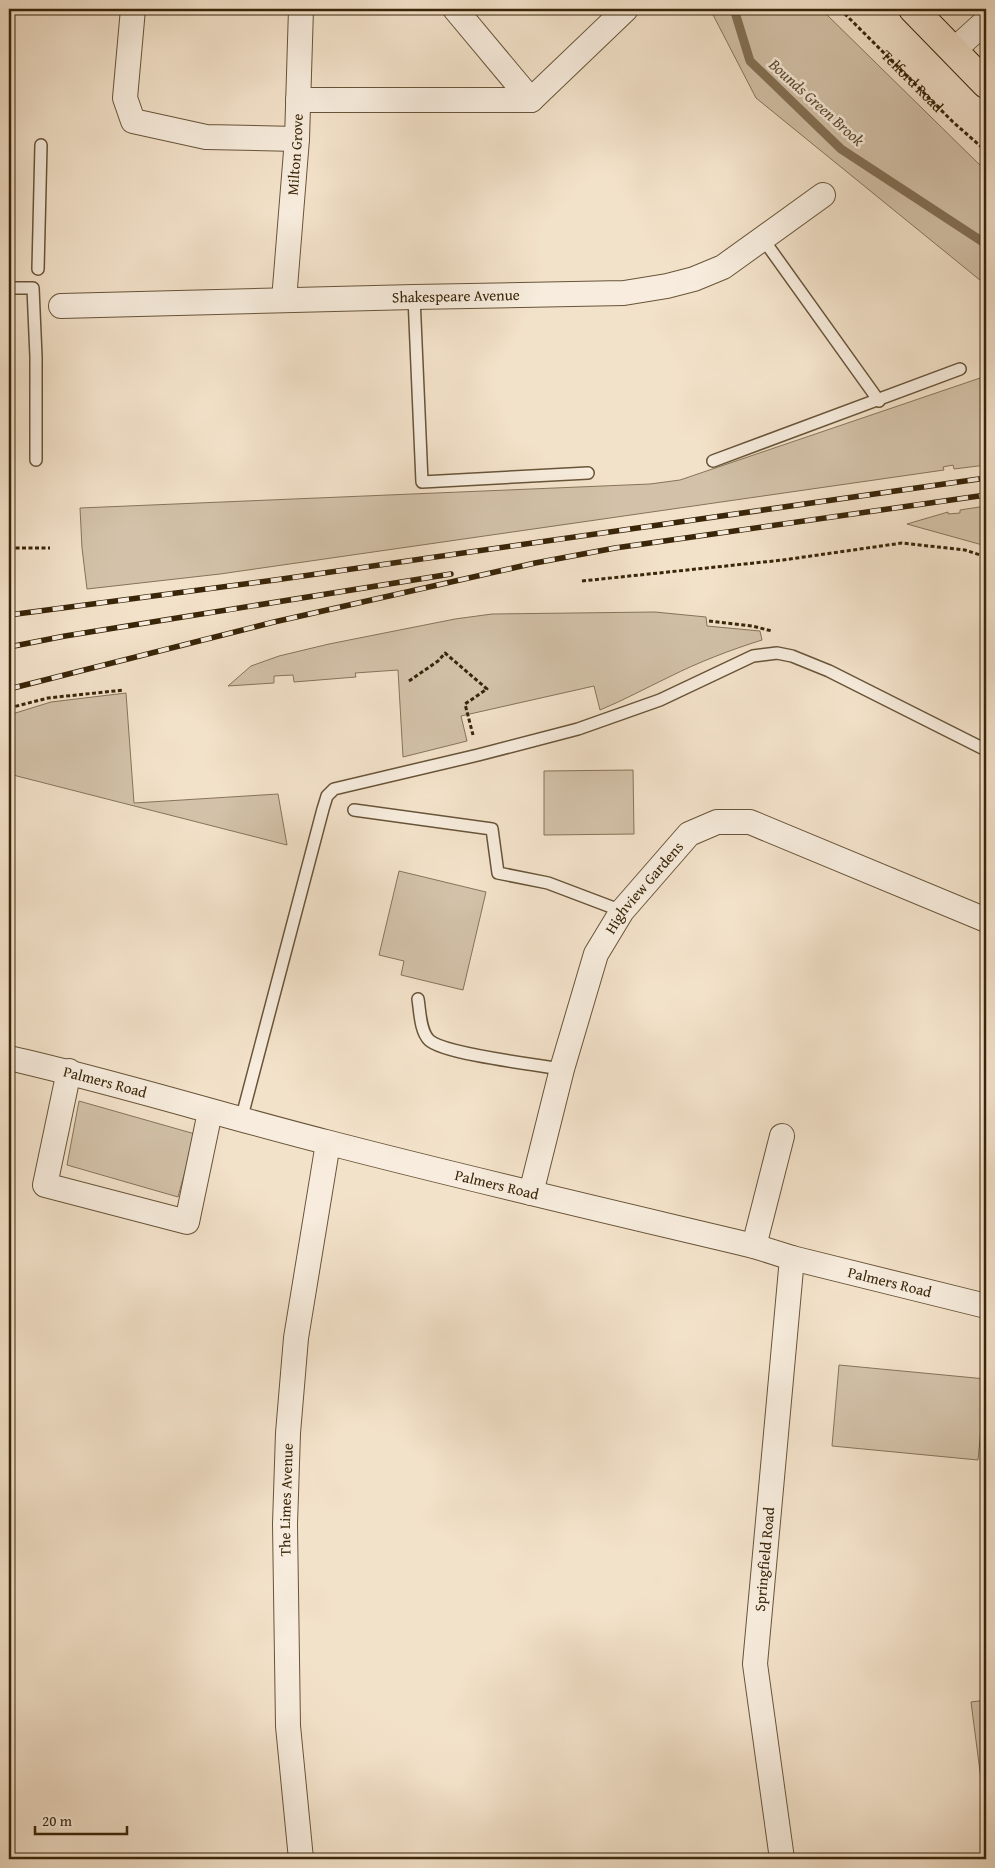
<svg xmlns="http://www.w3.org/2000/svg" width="995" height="1868" font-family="'Gentium Book Plus',serif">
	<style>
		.green { fill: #d3c2a9; stroke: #867458 }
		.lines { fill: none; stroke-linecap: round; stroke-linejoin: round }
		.stream { stroke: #837055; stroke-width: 9 }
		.service-casing { stroke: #685438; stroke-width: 14 }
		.minor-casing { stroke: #685438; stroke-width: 26 }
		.trunk-casing { stroke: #392508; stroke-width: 30 }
		.path { stroke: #392508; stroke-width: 3; stroke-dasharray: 4 2.5; stroke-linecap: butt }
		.service { stroke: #f7ecdd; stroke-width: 11 }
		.minor { stroke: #f7ecdd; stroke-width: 24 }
		.trunk { stroke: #f3e2ca; stroke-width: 28 }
		.rail-casing { stroke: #392508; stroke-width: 5.5 }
		.rail { stroke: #f7ecdd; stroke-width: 4; stroke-dasharray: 11; stroke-linecap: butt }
		.labels { text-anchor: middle; stroke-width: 5; stroke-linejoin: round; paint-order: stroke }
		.street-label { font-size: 15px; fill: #392508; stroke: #f7ecdd }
		.water-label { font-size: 16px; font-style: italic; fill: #5e4a2e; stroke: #f7ecdd }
	</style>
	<rect width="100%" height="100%" fill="#f3e2ca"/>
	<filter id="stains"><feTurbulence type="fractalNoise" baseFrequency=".004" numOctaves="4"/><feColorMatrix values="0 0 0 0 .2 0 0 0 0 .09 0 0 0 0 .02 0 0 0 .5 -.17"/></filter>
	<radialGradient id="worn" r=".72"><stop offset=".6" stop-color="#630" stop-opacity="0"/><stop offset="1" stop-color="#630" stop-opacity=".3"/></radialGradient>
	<path class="green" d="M710,9H821L986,171V285L756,98Z
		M986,376V465L954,469L953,465L943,467L944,470L220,574L87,589L82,548L80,508L650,484L680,480Z
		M986,506V546L907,524L948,512V514L960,513V510Z
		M655,612L706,617L707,626L760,631L762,640C730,650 699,662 669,677C646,688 624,700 600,710L594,686L461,716L467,741L403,757L398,670L355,673L356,677L294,682L293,675L274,676V683L228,686L251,666L279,656L329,644L455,619L492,614Z
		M126,693L134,803L278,794L287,845L9,774V715L51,702Z
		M633,770L634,834L544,835V771Z
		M399,871L486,892L463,990L401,975L404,961L379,955Z
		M79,1101L195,1134L178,1197L67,1165Z
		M839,1365L986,1379L978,1460L832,1446Z
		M986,1700V1810H985L971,1702Z"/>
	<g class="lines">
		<path class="stream" d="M734,9L750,61L841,149L986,244"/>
		<g class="service-casing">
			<path id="service" d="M763,239L879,401
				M38,269L41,145
				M9,288H33L36,357V460
				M414,297L422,482L588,473
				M713,461L960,369
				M354,810L492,829L498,873L548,883L622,911
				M418,999C420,1011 420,1031 429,1040C443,1054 538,1065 562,1069
				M241,1120L323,809L327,796L334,789L478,755L578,729L660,700L753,656L777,653L792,656L829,671L986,750"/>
		</g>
		<g class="minor-casing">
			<g id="minor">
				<path d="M133,9L125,98L133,121L206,137L297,139"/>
				<path d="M455,9L531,100"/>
				<path d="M953,51L986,21"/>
				<path d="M298,100H531L626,9"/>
				<path id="s2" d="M284,300L297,139L301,9"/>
				<path id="s3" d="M61,306L414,297L624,293L667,286L694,279L723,267L823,195"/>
				<path id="s4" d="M9,1058C115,1082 220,1115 326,1142C468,1179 611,1212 754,1246L792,1258L986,1306"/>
				<path d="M69,1071L45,1185L187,1222L210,1112"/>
				<path id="s5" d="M531,1193L562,1069L596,954L622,911L689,834L717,822H750L986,920"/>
				<path d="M754,1246L782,1136"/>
				<path id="s6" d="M301,1859L288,1726L285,1524L288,1433L296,1338L328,1143"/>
				<path id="s7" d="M782,1859L755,1664L792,1258"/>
			</g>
		</g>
		<g class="trunk-casing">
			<path id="trunk" d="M913,9L986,84"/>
		</g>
		<g class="path">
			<path id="s1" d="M840,9L953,122L986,151"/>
			<path d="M9,548H50"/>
			<path d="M582,581L783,560L902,543L965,550L986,557"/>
			<path d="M709,621L752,626L772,631"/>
			<path d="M409,681L438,661L445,653L487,689L465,704L473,735"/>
			<path d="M9,708L48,698L124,690"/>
		</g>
		<use href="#service" class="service"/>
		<use href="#minor" class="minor"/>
		<use href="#trunk" class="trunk"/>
		<g class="rail-casing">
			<path id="rail" d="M9,615L275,580L986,478
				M9,647L65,636L451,574
				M9,689L274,622L535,563L615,548L986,495"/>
		</g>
		<use href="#rail" class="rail"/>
	</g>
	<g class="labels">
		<g class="street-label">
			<text dy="5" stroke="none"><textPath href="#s1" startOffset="102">Telford Road</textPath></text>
			<text dy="5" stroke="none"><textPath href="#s2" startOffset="146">Milton Grove</textPath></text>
			<text dy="5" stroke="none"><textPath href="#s3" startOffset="395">Shakespeare Avenue</textPath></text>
			<text dy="5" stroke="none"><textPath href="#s5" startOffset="330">Highview Gardens</textPath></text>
			<text dy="5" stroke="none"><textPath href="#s4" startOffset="99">Palmers Road</textPath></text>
			<text dy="5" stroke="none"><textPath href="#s4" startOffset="504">Palmers Road</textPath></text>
			<text dy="5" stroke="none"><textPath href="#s4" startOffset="909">Palmers Road</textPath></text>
			<text dy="5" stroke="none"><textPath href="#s6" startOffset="360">The Limes Avenue</textPath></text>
			<text dy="5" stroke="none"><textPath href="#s7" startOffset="302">Springfield Road</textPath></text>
		</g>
		<g class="water-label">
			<text transform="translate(817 102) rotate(42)" y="6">Bounds Green Brook</text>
		</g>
	</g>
	<rect width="995" height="1868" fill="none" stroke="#f3e2ca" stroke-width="30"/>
	<rect x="10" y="10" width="975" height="1848" fill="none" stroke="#392508" stroke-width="2.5"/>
	<rect x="15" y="15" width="965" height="1838" fill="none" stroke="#392508"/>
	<path d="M35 1826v8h92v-8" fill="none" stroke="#392508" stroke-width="2.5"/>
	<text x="42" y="1826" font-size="15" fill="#392508" stroke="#f7ecdd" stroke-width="4" paint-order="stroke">20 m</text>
	<rect width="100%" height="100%" filter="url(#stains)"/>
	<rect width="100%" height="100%" fill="url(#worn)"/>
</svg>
